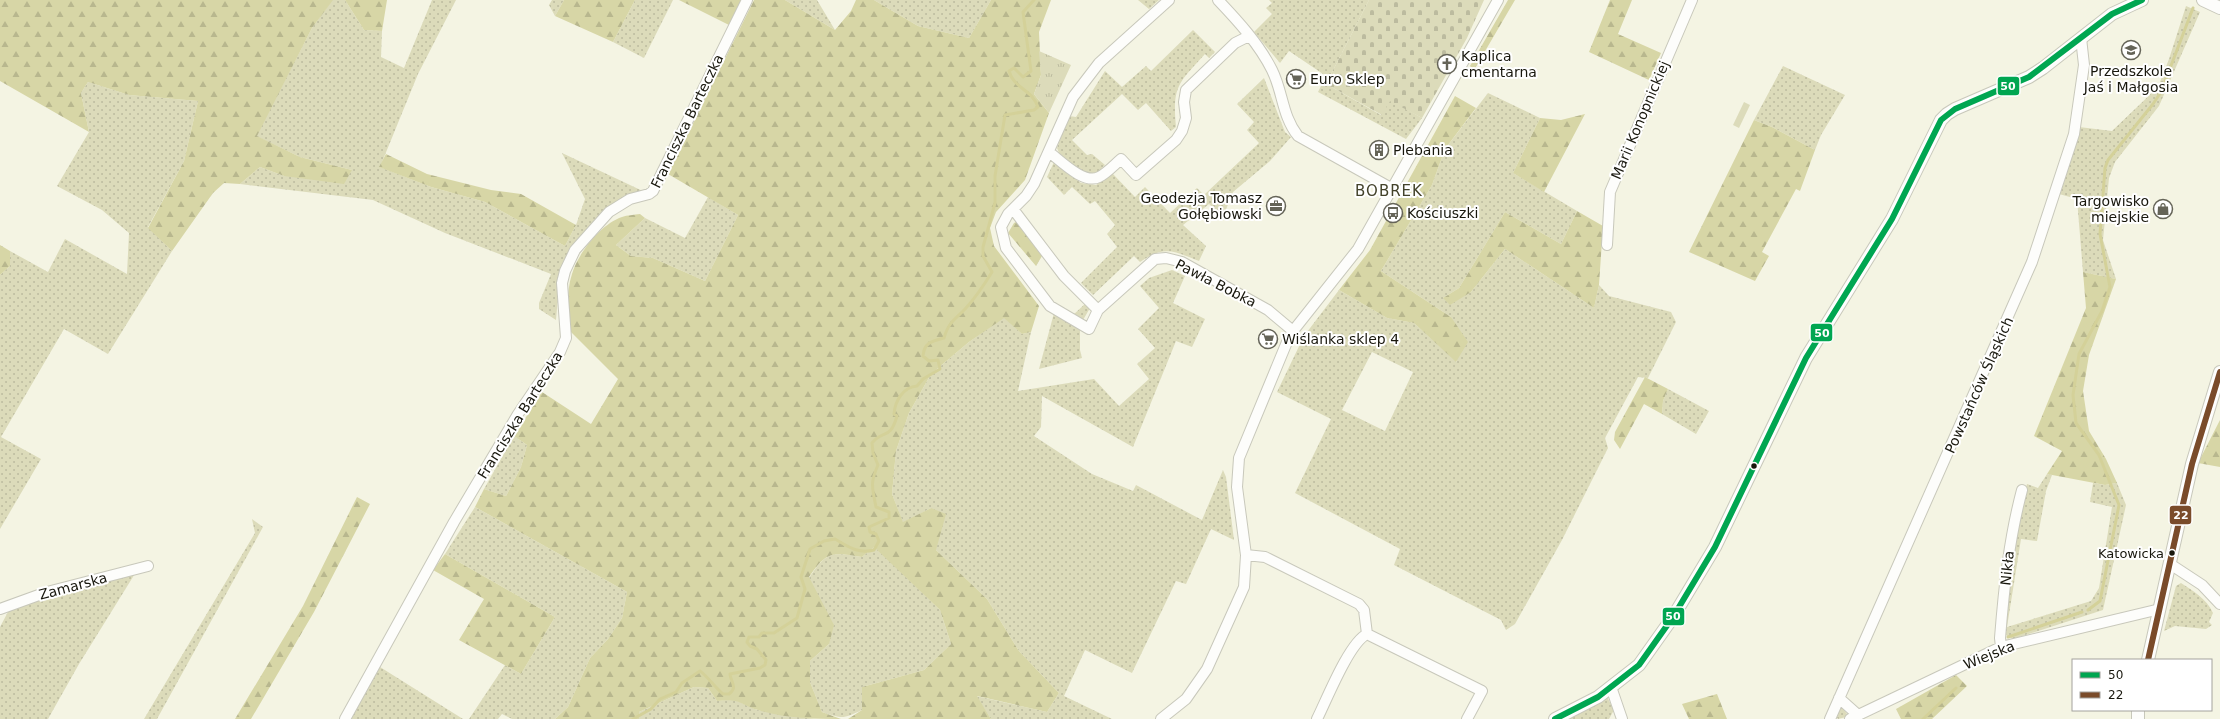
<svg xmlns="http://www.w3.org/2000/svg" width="2220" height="719" font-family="'DejaVu Sans',sans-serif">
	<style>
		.grass { fill: url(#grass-dots); fill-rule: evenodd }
		.forest { fill: url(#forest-firs) }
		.cemetery { fill: url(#cemetery-stones) }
		.park { fill: url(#park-tufts) }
		.pitch { fill: #dcdbba }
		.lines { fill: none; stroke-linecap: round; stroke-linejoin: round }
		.stream { stroke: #d4d199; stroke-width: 3 }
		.minor-casing { stroke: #c8c8bb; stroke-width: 12 }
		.tertiary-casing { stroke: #c8c8bb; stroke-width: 14 }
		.minor { stroke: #fdfdfb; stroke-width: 10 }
		.tertiary { stroke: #fdfdfb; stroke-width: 12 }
		.bus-1-casing { stroke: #fff; stroke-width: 9 }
		.bus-2-casing { stroke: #fff; stroke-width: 9 }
		.bus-1 { stroke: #00a651; stroke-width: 6 }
		.bus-2 { stroke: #7a4b2a; stroke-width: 6 }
		.bus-dot { fill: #18170d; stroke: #fff; stroke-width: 1.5 }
		.labels { text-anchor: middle; stroke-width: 4; stroke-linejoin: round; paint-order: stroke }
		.bus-label { font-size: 13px; fill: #18170d; stroke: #fff; text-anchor: end }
		.poi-label { font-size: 14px; fill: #18170d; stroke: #fff; text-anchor: start }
		.street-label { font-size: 14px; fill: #18170d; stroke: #fff }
		.neighbourhood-label { font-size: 15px; letter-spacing: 1px; fill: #43422a; stroke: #fff }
		.line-badge { stroke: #fff; stroke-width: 1.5 }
		.badge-label { font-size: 11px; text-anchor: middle; font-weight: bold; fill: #fff }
	</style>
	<defs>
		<pattern id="grass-dots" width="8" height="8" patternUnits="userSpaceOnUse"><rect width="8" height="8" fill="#dcdbba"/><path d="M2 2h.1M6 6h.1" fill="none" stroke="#bcbb9f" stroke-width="1.8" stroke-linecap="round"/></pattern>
		<pattern id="forest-firs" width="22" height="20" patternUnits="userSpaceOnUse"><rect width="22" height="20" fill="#d7d6a6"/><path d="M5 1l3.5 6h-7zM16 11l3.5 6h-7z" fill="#b8b78e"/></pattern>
		<pattern id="cemetery-stones" width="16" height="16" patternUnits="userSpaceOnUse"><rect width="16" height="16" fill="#dcdbba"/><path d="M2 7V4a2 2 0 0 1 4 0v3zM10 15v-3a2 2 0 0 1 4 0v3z" fill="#bcbb9f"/></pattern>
		<pattern id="park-tufts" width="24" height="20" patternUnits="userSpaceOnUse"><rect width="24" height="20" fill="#dcdbba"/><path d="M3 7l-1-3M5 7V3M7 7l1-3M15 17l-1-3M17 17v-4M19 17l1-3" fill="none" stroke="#bcbb9f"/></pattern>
	</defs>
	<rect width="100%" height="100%" fill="#f4f4e3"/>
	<path class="grass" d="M332,0H345L364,30L382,31L381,57L404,68L432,0H456L418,74L380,167L431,187L485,202L565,246L576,225L585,199L562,153L647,193L583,233L560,273L556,320L539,309V303L551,274L445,233L373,200L240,184L260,167L284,176L352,170L300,157L256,136L312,28Z
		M552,0H564L555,16L549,5Z
		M635,0H673L644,58L613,42Z
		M785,0H817L835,30Z
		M874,0H991L969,38L918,26Z
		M1138,0H1159L1149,9Z
		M1269,0H1369L1326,84L1381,115L1390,100L1422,118L1406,139L1318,92L1326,76L1289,51L1280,63L1254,32L1272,14L1266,8L1272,3Z
		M2186,6L2200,12L2159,106L2115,162L2109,178L2103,240L2116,279L2083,272L2077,199L2059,194L2079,127L2112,131L2158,87L2169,59Z
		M1193,30L1215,52L1209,58L1205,54C1179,83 1172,85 1176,127L1171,131L1146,103L1138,110L1122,94L1072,140L1087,155L1092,154L1105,165L1095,175L1087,176L1059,153L1057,148L1069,116L1076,117L1105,71L1122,87L1146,66L1151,71Z
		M1783,66L1845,95L1821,135L1815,150L1772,127L1754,120Z
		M1264,78L1285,132L1291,137L1270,161L1233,192L1223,217L1209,204L1183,225L1206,246L1199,261C1173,251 1165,245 1140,262L1134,256L1093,295L1081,283L1117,247L1107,234L1115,225L1095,201L1090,204L1072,187L1064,195L1047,177L1054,162L1081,183L1096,185L1112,173L1135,197L1145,187L1170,213L1197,188L1204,195L1259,143L1247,130L1254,122L1237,104Z
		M88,82L129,95L198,101L184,161L148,227L172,251L108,354L64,329L1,437L41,459L0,529V275L10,266V251L48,272L65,239L127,274L129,233L102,210L57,186L89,132L81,93Z
		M1488,93L1540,118L1513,173L1577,211L1561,244L1505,212L1459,288L1443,298L1471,292L1505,249L1594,308L1599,285L1609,296L1671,312L1676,322L1648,378L1638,377L1605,438L1608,448L1562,540L1515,624L1506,630L1501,620L1394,565L1400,549L1295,493L1331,419L1277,392L1304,336L1339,290L1387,318L1414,323L1457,362L1451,317L1381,271L1432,185L1445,149ZM1372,352L1413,372L1385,431L1342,410Z
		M708,197L738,215L705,281L653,258L631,256L616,245L645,218L685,238Z
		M1172,270L1185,276L1173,303L1205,319L1192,347L1176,341L1133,447L1042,396L1041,427L1034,436L1092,474L1133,491L1136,485L1202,520L1223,470L1226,477L1234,540L1211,529L1186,584L1176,581L1132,673L1085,650L1064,696L1112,719H991L976,696L1047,712L1059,693L1019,651L987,599L936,550L931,508L903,523L892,494L896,451L909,413L931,374L969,342L1004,317L1022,334L1031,332L1018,391L1094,379L1119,406L1149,379L1137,364L1155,348L1138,329L1159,308L1140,286L1149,278Z
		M1086,303L1090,308L1083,320L1073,315Z
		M1054,313L1080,329V350L1082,358L1039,369Z
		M1668,389L1709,411L1696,434L1662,414L1663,401Z
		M514,436L527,445L521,467L506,496L484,489Z
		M2047,474L2052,475L2046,491L2037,541L2021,539L2007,627L2091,601L2099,588L2112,507L2090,502L2093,483L2105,485L2117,483L2126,505L2103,610L2013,639L2004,634L2014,530L2027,484L2038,488Z
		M475,507L627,592L622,618L608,639L590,658L568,707L555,719H512L502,714L498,719H469L505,665L521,674L555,617L445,554Z
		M252,519L263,527L157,719H144L255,533Z
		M875,546L940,610L951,644L924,670L862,687V710C843,719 843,719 822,712L810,682V661L829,644L809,578C827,551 831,552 862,557Z
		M136,572L79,664L48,719H0V627L9,610L46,595Z
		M2181,583C2193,591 2207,599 2213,613L2209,622L2212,625L2206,629L2175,626L2164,631L2176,586Z
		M380,667L463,719H351Z
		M694,687L708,688L717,701L733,699L757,710L814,719H639V712Z
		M1606,695L1614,710L1609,719H1569L1568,717Z
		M1841,706L1847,714L1846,717L1838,719L1836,716Z"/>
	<path class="forest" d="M0,0H333L312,28L257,136L300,157L352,170L344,184L284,176L260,167L240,184L224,183L213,193L172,251L148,228L184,161L198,101L129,95L88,82L81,93L89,132L0,81Z
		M345,0H387L382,31L364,30Z
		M564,0H635L613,42L555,16Z
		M679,0H741L729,25Z
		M754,0H785L835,30L851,11L856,0H874L918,26L969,38L991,0H1051L1039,32L1041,75L1034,94L1049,113L1025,180L996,212L990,228L994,246L1039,306L1031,332L1022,334L1004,318L969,342L931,374L909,413L896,451L892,494L903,522L931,508L946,514L936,550L987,599L1019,651L1059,693L1047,712L977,696L991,719H848L862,710V687L924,670L951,644L940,610L874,547L862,557C832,552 827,551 809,577L834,625L829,644L810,661V682L822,712L841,719C814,719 784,718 758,710C738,704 741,698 717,701L708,688L694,687L639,712V719H555L568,707L590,658L608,639L622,618L627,592L475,507L484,489L506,496L521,467L527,445L514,436L542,392L591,424L618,379L569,330C568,311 566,292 572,274C578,253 601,224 622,217C627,215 634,215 640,214L645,218L616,245L631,256L653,258L705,281L738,215L668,174Z
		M1508,0H1515L1474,70L1470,66Z
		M1610,0H1632L1618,34L1661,53L1649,80L1589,52Z
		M1455,96L1476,108L1445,149L1432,185L1381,271L1451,317L1468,342L1456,362L1414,323L1387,318L1339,290L1370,250Z
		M1585,114L1544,192L1513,173L1540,118L1561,120Z
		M1754,120L1772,127L1815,150L1800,191L1796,189L1762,252L1769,256L1755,281L1689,252Z
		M386,154L427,174L491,190L521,194L576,225L565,246L485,202L431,187L379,167Z
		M1577,211L1603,226L1599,285L1594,308L1505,249L1471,292L1450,305L1443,298L1459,288L1505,212L1561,244Z
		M1018,221L1042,256L1036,266L1008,233L1014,223Z
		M0,245L10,251V266L0,275Z
		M2083,272L2116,279L2089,355L2083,391L2089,431L2106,459L2117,483L2105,485L2047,474L2062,451L2034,436L2086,308Z
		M1645,377L1668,389L1663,401L1662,414L1644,404L1620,449L1614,440L1615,432Z
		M2220,420V467L2198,463Z
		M357,497L370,504L314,612L251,719H235L303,606Z
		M445,554L555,617L521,674L459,640L484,599L433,570Z
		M1956,675L1967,686L1932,719H1901L1896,709Z
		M1717,694L1727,719H1689L1682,704Z"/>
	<path class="cemetery" d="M1369,0H1484L1467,38L1422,118L1390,101L1382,115L1326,84Z"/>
	<path class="park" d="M1039,51L1071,65L1049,113L1034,94L1041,75Z"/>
	<path class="pitch" d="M1744,102L1750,105L1739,128L1733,125Z"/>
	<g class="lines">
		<path class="stream" d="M2088,610L2100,601L2119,505L2099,455L2076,423L2073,395L2079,354L2102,311L2110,287L2100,234L2105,168L2108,160L2153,104L2161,92L2193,8
			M2008,637L2082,612
			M633,719L651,709L660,699L676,692L682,683L700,671C705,674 717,689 723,694H729C738,687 731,683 730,674L760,668L765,665L766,660L757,649L750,646L747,642L749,637H759L762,633H774L797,618L805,589L801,577L810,549L824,541L835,539C849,547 858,554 874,550L879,541L876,534L870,532L869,527L889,518V512L876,507C872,487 870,483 878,465L873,453L872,443C883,429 890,441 897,416L894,414C895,401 903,387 917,386L923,379L940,369L938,360L929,361L923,356C924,342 933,341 944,338C949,321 955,320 966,308C976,297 984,285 992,272L983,256V247L995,203V176L1005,115L1034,110L1038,107C1032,89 1014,89 1009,71L1014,68L1023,77L1031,71L1023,12L1034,0
			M1923,719L1956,688"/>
		<g class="minor-casing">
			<path id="minor" d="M1169,0L1099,63L1073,97L1034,184L1026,196L1008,214L1001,227L1006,248L1050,306L1089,329L1098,310L1155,259L1166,258L1182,262L1268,310L1293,331
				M1218,0C1238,21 1259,44 1272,70C1283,92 1282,116 1298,136L1391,188
				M1049,152C1061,161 1084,185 1099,177C1107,173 1114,165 1121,159L1136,175L1176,140L1182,131L1186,118L1184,102L1186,90L1235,43L1249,36
				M1013,209L1064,276L1098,310
				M1607,245L1610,192L1692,0
				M1246,555L1265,557L1359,604L1364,610L1367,634L1482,691L1467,719
				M2170,564L2202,585L2220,604
				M0,609L47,592L148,566
				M2001,647L2000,638C2004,587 2009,539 2022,490
				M1611,687L1622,719
				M1839,698L1858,715
				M345,719L454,522L518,414L560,352L566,338L562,283L565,271L575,250L609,212L630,199L649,194L653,191L747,0
				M1161,719L1186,699L1207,669L1244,587L1246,555L1237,487L1239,458L1287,342L1293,331L1358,249L1498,0
				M1317,719C1327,699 1349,643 1367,634
				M1830,719L2032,262L2074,134L2084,65L2081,38
				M1850,719L2001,647L2160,609"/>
		</g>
		<g class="tertiary-casing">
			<path id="tertiary" d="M2203,0L2220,8
				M2148,660L2192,464L2220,372
				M2138,710V719
				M1555,719L1598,697L1639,665L1673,617L1715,547L1806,358L1892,219L1941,120L1947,114L1955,109L2029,77L2043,68L2112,14L2142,0"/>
		</g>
		<use href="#minor" class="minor"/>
		<use href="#tertiary" class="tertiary"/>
		<g class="bus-1-casing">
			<path id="bus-1" d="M1555,719L1598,697L1639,665L1673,617L1715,547L1806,358L1892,219L1941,120L1955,109L2029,77L2112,14L2142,0"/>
		</g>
		<g class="bus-2-casing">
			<path id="bus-2" d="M2148,660L2192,464L2220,372"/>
		</g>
		<use href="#bus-1" class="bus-1"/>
		<use href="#bus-2" class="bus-2"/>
	</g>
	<defs>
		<g id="school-ring" transform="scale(1)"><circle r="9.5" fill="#fff" stroke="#656458" stroke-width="1.5"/><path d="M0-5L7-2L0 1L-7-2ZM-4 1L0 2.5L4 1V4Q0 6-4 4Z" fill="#656458"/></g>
		<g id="church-ring" transform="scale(1)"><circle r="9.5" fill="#fff" stroke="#656458" stroke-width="1.5"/><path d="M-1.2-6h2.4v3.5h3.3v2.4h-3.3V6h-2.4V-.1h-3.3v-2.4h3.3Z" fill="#656458"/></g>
		<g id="supermarket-ring" transform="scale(1)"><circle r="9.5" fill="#fff" stroke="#656458" stroke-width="1.5"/><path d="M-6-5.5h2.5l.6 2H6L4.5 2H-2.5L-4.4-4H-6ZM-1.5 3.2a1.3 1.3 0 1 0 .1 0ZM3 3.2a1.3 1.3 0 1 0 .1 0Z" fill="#656458"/></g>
		<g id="building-ring" transform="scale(1)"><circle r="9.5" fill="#fff" stroke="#656458" stroke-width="1.5"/><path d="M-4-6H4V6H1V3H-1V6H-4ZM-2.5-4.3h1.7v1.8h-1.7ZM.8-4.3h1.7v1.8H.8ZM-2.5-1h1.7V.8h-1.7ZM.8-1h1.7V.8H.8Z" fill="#656458"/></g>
		<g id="office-ring" transform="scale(1)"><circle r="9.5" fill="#fff" stroke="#656458" stroke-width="1.5"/><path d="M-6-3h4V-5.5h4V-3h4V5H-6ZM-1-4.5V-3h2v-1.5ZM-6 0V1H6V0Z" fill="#656458"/></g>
		<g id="shop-ring" transform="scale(1)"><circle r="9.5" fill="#fff" stroke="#656458" stroke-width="1.5"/><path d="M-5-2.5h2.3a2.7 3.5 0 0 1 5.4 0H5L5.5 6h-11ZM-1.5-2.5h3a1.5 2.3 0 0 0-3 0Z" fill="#656458"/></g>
		<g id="bus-ring" transform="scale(1)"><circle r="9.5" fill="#fff" stroke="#656458" stroke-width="1.5"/><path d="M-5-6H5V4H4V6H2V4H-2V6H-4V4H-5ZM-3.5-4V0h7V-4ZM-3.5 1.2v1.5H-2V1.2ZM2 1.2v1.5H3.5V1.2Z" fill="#656458"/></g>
	</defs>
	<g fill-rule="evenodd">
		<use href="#school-ring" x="2131" y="50"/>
		<use href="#church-ring" x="1447" y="64"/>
		<use href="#supermarket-ring" x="1296" y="79"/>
		<use href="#building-ring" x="1379" y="150"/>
		<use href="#office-ring" x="1276" y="206"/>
		<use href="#shop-ring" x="2163" y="209"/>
		<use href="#bus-ring" x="1393" y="213"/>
		<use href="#supermarket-ring" x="1268" y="339"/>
	</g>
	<g class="bus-dot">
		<circle cx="1754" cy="466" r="3.5"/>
		<circle cx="2172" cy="553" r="3.5"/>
	</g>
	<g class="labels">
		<g class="bus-label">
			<text x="2164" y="558">Katowicka</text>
		</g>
		<g class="poi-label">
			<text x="1461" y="61">Kaplica<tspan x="1461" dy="16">cmentarna</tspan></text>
			<text x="2131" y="76" text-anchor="middle">Przedszkole<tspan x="2131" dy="16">Jaś i Małgosia</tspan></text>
			<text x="1310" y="84">Euro Sklep</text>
			<text x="1393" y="155">Plebania</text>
			<text x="1262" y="203" text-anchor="end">Geodezja Tomasz<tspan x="1262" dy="16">Gołębiowski</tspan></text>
			<text x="2149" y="206" text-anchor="end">Targowisko<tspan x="2149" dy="16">miejskie</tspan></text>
			<text x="1407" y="218">Kościuszki</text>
			<text x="1282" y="344">Wiślanka sklep 4</text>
		</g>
		<g class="street-label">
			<text transform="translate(1640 120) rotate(-67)" y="5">Marii Konopnickiej</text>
			<text transform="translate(687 121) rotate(-64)" y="5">Franciszka Barteczka</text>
			<text transform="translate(1216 283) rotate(27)" y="5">Pawła Bobka</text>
			<text transform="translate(1979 385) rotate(-66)" y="5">Powstańców Śląskich</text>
			<text transform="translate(520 415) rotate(-58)" y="5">Franciszka Barteczka</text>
			<text transform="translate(2007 568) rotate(-84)" y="5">Nikła</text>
			<text transform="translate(73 586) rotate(-15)" y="5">Zamarska</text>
			<text transform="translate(1989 655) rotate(-22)" y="5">Wiejska</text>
		</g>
		<g class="neighbourhood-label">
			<text x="1389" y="196">BOBREK</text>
		</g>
	</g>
	<g class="line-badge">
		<rect x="1997" y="76" width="23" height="20" rx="4" fill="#00a651"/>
		<rect x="1810" y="323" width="23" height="19" rx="4" fill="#00a651"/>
		<rect x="2169" y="505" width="23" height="20" rx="4" fill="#7a4b2a"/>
		<rect x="1662" y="607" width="23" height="19" rx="4" fill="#00a651"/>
	</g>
	<g class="badge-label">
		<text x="2008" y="90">50</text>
		<text x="1822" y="337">50</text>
		<text x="2181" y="519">22</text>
		<text x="1673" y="620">50</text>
	</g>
	<rect x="2072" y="659" width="140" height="52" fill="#ffffff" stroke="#a3a29e"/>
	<rect x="2080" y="672" width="20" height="6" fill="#00a651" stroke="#a3a29e"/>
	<text x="2108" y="679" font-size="12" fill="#18170d">50</text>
	<rect x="2080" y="692" width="20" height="6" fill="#7a4b2a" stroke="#a3a29e"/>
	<text x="2108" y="699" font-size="12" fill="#18170d">22</text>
</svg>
